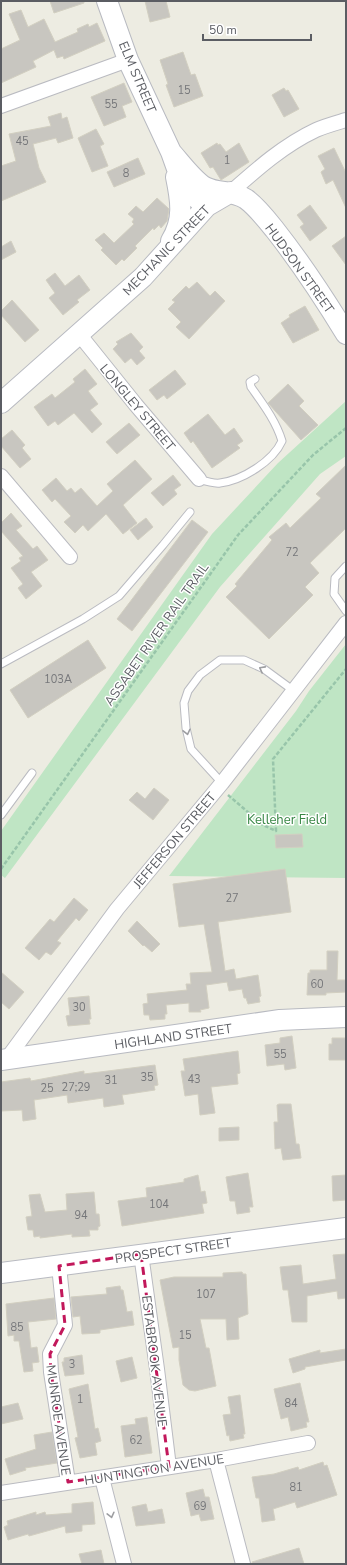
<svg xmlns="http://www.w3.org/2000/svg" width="347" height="1565" font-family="'Nunito Sans',sans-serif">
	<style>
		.green { fill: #bfe5c4 }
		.building { fill: #c8c6c0; stroke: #d2cfc1 }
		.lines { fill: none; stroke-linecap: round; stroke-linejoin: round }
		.lane-casing { stroke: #babbc1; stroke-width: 9 }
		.street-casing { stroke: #babbc1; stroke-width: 16 }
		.secondary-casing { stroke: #b8bac1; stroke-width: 22 }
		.path { stroke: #98c5aa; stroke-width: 2.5; stroke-dasharray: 4 2; stroke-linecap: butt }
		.lane { stroke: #fff; stroke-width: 7 }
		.street { stroke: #fff; stroke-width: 14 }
		.secondary { stroke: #fff; stroke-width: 20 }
		.oneway { stroke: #9d9ea1 }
		.marked { fill: none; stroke: #c2185b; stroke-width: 3; stroke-dasharray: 8 5; stroke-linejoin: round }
		.labels { text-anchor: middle; stroke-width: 3; stroke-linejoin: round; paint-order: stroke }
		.number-label { font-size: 11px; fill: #76777a }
		.street-label { font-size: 13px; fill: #5b5d63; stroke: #fff }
		.park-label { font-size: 13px; fill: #378644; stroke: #fff }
	</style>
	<rect width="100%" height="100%" fill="#edece2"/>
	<path class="green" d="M346,401V456L320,474L220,587L5,878L1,875V831L212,534L278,463Z
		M346,644V878L169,876L296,711L309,691Z"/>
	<path class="building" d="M50,1H84V3L54,13Z
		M145,1H166L170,17L150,22Z
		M21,10L28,27L44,19L55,42L78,32L77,29L88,24L89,27L97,23L105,41L64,59L63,56L57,58L54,50L33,61L36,67L1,83V49L20,40L9,14Z
		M183,52L191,75L195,74L203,96L174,107L166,85L168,84L160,60Z
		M124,83L132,102L122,106L126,117L104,126L91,97Z
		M284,88L286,91L288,90L299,109L284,117L272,95Z
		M61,113L62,119L67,117L73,138L58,143L56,138L33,144L39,168L46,182L1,201V166L16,161L9,134L51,126L48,117Z
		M96,129L104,144L100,146L108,166L92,172L78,138Z
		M217,143L218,145L220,144L226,152L239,143L249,162L221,180L213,167L210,168L201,153Z
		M334,148L346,173V208L333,180L326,184L321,172L325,169L318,156Z
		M138,158L145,174L114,187L107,172Z
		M157,198L169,209L167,221L161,228L159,225L154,230L153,228L135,246L137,248L124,261L122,259L116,265L101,250L103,248L95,240L104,233L114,243L134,224L132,222L134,219L128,214L136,206L143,212Z
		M310,205L327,228L310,241L300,227L304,224L297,215Z
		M346,236V265L332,246Z
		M11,241L16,252L1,260V247Z
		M55,273L65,286L79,275L90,290L77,300L79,302L63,315L49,298L55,293L46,280Z
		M197,282L210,296L215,291L225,301L189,339L176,327L181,322L168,309L175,302L172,300L186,286L189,289Z
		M12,300L39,330L25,342L1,315V311Z
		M305,306L319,330L293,343L281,323L290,317L289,315Z
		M131,333L143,347L139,351L145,358L137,365L131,358L125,363L113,349L118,344L116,342Z
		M85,369L97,384L88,391L98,404L90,410L102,424L92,433L74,413L58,425L55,421L48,426L34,407L52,394L55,398L75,382L73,379Z
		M175,370L186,384L167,399L164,395L157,400L149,390Z
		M288,384L304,401L299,406L318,425L301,440L268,403Z
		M208,414L225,435L234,428L243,441L237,445L240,448L212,468L193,441L191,443L184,433Z
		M129,423L140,435L117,454L106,442Z
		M12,430L25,445L22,448L31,459L20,468L1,446V439Z
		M135,460L152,479L123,505L137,523L123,534L106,514L88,531L83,525L75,533L64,522L71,516L55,499L52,502L42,490L56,478L67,491L71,488L75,493L81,488L97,506L113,491L107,484Z
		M346,465V528L310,563L319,573L305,587L313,595L269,639L226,597L237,586L235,584L272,540L269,537L286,523L290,528L321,498L316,494Z
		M173,475L181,485L174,490L177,494L163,506L151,493Z
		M11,513L22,526L16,530L33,549L37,546L48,560L31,572L42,586L26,599L18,588L23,584L11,568L21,561L19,558L23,556L1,531V523Z
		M146,518L153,527L138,540L130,530Z
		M192,520L208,532L132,631L117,619Z
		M88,640L106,668L28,718L10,690Z
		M154,788L169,800L153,820L129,800L137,792L145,799Z
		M302,834L303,847L276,848L275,835Z
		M285,869L291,912L218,922L225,971L234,969L236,979L258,975L261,996L259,997L260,1002L248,1004L246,998H244L242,989L229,991L227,982L206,985L209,1008L200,1010L201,1012H189V1003L166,1005L167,1014H165V1019L150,1020L149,1015H144L143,1004L148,1003L147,994L187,990L186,984H191L190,973L212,972L204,924L179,927L173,884Z
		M74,898L88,910L79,921L76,918L57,941L61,943L51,955L46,952L39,960L25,948L50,919L54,922Z
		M137,921L160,944L152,952L144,945L143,946L128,931Z
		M327,951H338L337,980H346V992L326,993V995H307L308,973H310V970H327Z
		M1,972L24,992L9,1009L1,1002Z
		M89,996L91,1019H89L90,1024L68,1026L66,1016L70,1015L68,998Z
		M292,1036L296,1068L285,1070L284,1064L267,1066L265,1045L280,1043V1038Z
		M332,1038H346V1060H329V1044H332Z
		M238,1051L240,1073L237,1074L238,1084L211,1087L215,1113L200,1115L198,1094L185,1096L181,1071H185L183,1059Z
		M155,1065L158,1085L154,1086L155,1090L122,1095L124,1104L104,1107L103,1098L68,1103L67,1095L34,1100L36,1119L23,1121L22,1110L1,1111V1082L30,1078L31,1081L84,1071V1074Z
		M279,1104H291L296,1144H299L301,1158L283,1160L281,1148L275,1149L274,1122H278L277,1105Z
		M239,1127V1140L219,1141V1128Z
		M248,1173L253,1207H249L250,1212L237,1214L235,1201H230L226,1177Z
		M198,1175L201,1192L205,1191L207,1203L202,1204L204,1213L122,1226L118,1201L147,1197L146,1188L184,1182V1179Z
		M346,1175V1200L333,1201L332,1176Z
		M94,1192L96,1214H99L100,1226L98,1227V1230H89L90,1236L72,1237V1234L40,1238V1236L34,1237L33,1230H28L26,1217L32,1216L29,1195L40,1194L45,1212L67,1210L66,1194Z
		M346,1254V1298L338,1299L337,1291L307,1296V1322H292L288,1290H283L280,1267L301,1265L303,1284L336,1279L333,1255Z
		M242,1272L243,1274H246L248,1314L238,1318L239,1339L227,1340L226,1319H200L206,1348H209L216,1386L195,1391L189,1390L183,1385L179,1360V1347L173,1348L160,1280L174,1277H223V1273Z
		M120,1286L121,1290H123L127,1312L132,1311L134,1325L100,1330V1333L82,1334L80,1316L73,1317L71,1297L107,1294L106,1288Z
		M54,1298L56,1319L28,1322L31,1348L37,1347L39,1362L32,1363L33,1371L24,1372L19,1341H14V1335L8,1336L6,1304Z
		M346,1349V1360L305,1367V1369L293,1373L289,1359L320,1350V1353Z
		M82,1355L84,1374L65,1376L62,1362H64V1358Z
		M132,1357L137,1378L121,1382L116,1361Z
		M300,1383L309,1422H306L307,1427L291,1431L288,1417L281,1419L274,1389Z
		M88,1384L95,1429L98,1428L101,1441L95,1443L97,1455L80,1458L75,1438L78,1437L69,1389Z
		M240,1395L245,1434H243L244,1438L230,1441L229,1435L227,1436L223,1415L231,1414L228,1397Z
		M18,1403L23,1419L1,1424V1407Z
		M147,1417L152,1453L125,1457L121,1426L136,1424L135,1419Z
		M52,1432L57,1463L25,1468L26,1470L10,1475L5,1459L36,1449L34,1435Z
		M323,1462L324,1466L327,1465L337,1495L297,1508L295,1502L273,1509L275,1520L262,1522L259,1498H256L252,1477L274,1474L298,1467L299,1470Z
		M203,1489L205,1497H209L214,1519L201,1521L199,1514L191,1516L186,1493Z
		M93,1502L95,1524L82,1525V1531L66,1533L65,1526L29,1536L28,1534L8,1540L4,1527L8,1525L7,1521L36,1512V1515L45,1512L46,1515L72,1513V1504Z
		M146,1504L148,1512L162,1509L165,1523L136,1526L132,1507Z
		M299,1548L304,1564H253L252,1562Z
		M101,1550L104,1564H82L79,1554Z"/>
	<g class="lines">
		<g class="lane-casing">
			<path id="lane" d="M199,479C205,481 214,484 220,483C243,480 273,461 282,441C276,421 263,404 251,387L250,382L255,379
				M346,566L335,578L334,594L346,611
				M1,664L83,619L119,596L163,545L190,512
				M222,783L191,749L186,728L184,703L188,691L200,675L220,660H244L264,669L294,691
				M1,815L32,773"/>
		</g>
		<g class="street-casing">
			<path id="street" d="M1,106L128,60
				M231,192C257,169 284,145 316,130C325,126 336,123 346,120
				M79,334L136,405L199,479
				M1,476L70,557
				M6,1060L117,909L222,783L346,623
				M141,1254L157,1369L169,1467
				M59,1266L65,1325L50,1354L51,1372L68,1482
				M216,1460L243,1564
				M102,1478L124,1564
				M1,1493L216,1460L308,1443"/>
		</g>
		<g class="secondary-casing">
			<path id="secondary" d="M107,1L128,60L171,152L181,180L188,192L207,206
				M171,152C180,162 194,181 205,187C218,194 233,190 246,199C257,207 267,220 275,230C301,263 324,298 346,334
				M171,241C184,220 181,201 176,177
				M1,403L143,277L207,206L231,192
				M1,1060L280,1020L346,1017
				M1,1273L346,1228"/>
		</g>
		<path class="path" d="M228,795L263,825L276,831L273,759L346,669
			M1,869L238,535L313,455L346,428"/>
		<use href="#lane" class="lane"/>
		<use href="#street" class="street"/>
		<use href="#secondary" class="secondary"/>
	</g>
	<defs><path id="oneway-chevron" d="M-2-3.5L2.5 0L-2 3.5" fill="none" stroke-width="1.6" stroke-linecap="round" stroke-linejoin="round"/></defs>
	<g class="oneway">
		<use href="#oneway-chevron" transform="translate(262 669) rotate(-152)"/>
		<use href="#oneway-chevron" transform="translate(187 732) rotate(77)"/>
		<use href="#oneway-chevron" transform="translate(111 1515) rotate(76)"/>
	</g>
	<path class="marked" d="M141,1254L169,1467L68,1482L51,1372L50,1354L65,1325L59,1266Z"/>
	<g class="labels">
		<g class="number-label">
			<text x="184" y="94">15</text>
			<text x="111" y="108">55</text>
			<text x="22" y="145">45</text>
			<text x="227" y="164">1</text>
			<text x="126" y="177">8</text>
			<text x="292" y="556">72</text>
			<text x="58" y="683">103A</text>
			<text x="232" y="902">27</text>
			<text x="317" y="988">60</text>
			<text x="79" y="1011">30</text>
			<text x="280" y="1058">55</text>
			<text x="147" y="1081">35</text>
			<text x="194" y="1083">43</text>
			<text x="111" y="1084">31</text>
			<text x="76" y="1091">27;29</text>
			<text x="47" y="1092">25</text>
			<text x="159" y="1208">104</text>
			<text x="81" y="1219">94</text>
			<text x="206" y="1298">107</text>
			<text x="17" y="1331">85</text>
			<text x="185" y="1339">15</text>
			<text x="72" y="1368">3</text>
			<text x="80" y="1403">1</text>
			<text x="291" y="1407">84</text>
			<text x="136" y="1444">62</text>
			<text x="296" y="1491">81</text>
			<text x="200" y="1510">69</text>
		</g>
		<g class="street-label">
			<text transform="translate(138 77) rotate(67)" y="5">ELM STREET</text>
			<text transform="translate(166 250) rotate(-46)" y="5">MECHANIC STREET</text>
			<text transform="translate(300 268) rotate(54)" y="5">HUDSON STREET</text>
			<text transform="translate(138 407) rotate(50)" y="5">LONGLEY STREET</text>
			<text transform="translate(156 634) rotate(-55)" y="5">ASSABET RIVER RAIL TRAIL</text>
			<text transform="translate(174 840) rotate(-50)" y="5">JEFFERSON STREET</text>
			<text transform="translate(173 1036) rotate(-8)" y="5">HIGHLAND STREET</text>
			<text transform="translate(173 1250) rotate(-8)" y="5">PROSPECT STREET</text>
			<text transform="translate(155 1361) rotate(83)" y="5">ESTABROOK AVENUE</text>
			<text transform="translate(59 1420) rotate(82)" y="5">MUNROE AVENUE</text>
			<text transform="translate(154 1469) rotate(-9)" y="5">HUNTINGTON AVENUE</text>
		</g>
		<g class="park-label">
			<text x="287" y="824">Kelleher Field</text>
		</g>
	</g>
	<rect width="347" height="1565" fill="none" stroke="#5b5d63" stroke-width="4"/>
	<path d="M203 34v6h108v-6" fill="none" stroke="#5b5d63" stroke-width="2"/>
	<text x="209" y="34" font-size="12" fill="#5b5d63" stroke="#ffffff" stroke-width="3" paint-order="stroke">50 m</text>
</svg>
